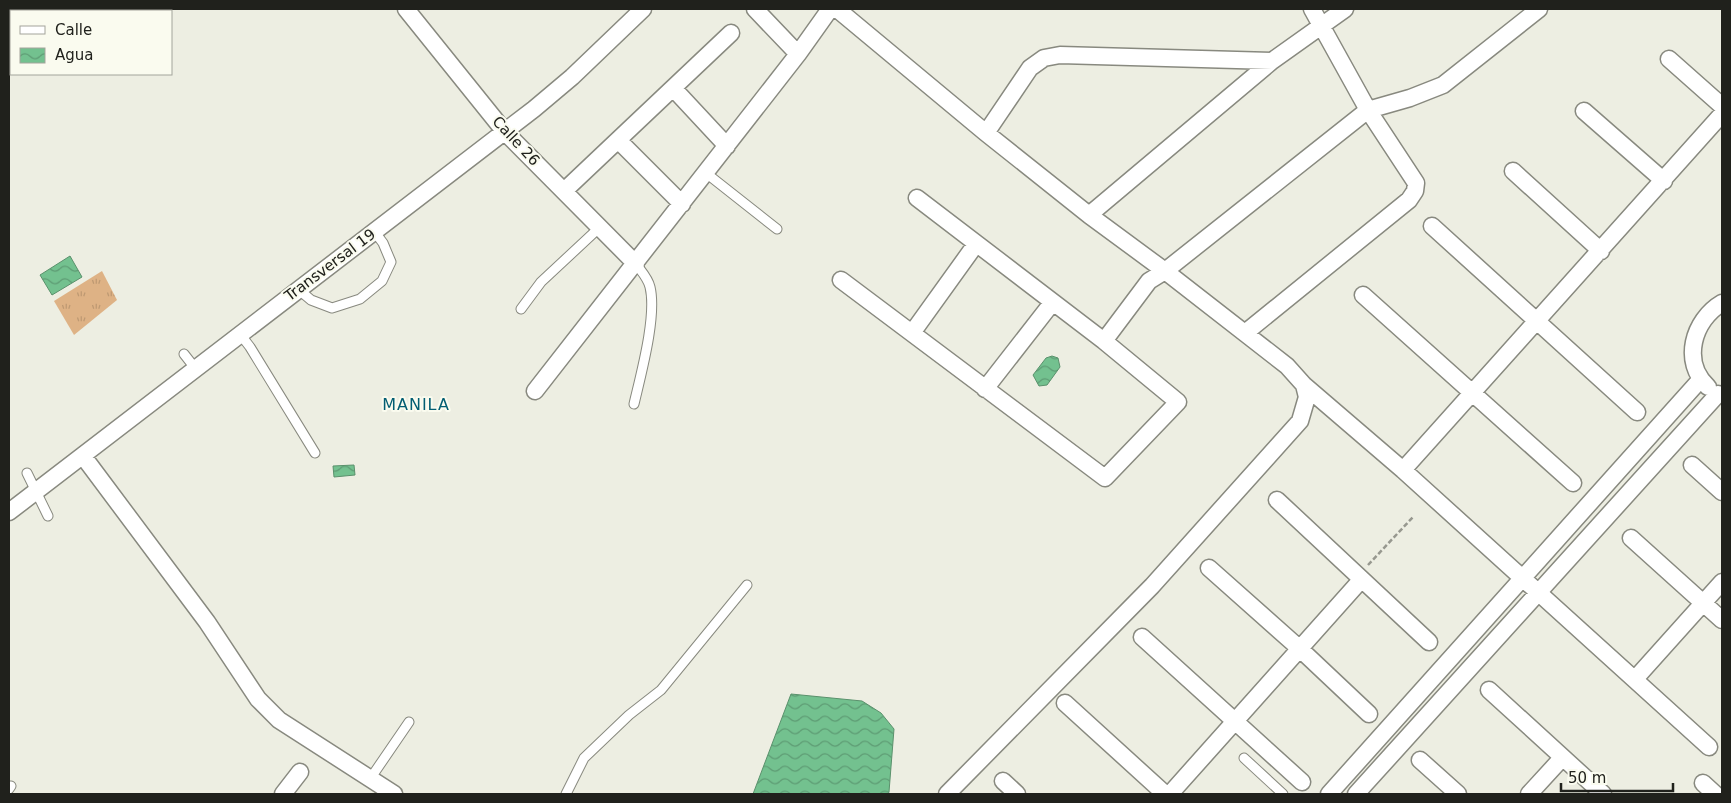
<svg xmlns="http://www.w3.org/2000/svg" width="1731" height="803" font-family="'DejaVu Sans',sans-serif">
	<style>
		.grass { fill: url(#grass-tufts) }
		.water { fill: url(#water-waves); stroke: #5a916c }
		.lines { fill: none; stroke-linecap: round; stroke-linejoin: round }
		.lane-casing { stroke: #88897f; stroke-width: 11 }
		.street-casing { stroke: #88897f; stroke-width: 19 }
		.path { stroke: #97988f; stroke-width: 2.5; stroke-dasharray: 5 2.5; stroke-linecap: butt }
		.lane { stroke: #fff; stroke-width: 9 }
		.street { stroke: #fff; stroke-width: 16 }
		.labels { text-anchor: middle; stroke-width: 4; stroke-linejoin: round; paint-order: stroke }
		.street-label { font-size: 15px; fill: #20211c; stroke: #fafbef }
		.neighbourhood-label { font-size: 16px; letter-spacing: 1px; fill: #025d72; stroke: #fafbef }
	</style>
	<defs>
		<pattern id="grass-tufts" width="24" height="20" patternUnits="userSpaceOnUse" patternTransform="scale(1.25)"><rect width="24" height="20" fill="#deb285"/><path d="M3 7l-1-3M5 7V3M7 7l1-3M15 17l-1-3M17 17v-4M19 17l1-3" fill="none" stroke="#be9972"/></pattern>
		<pattern id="water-waves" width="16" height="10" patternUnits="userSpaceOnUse" patternTransform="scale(1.25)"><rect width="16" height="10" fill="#73c18f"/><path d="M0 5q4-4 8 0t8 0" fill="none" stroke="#5e9c74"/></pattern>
	</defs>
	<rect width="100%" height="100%" fill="#edeee2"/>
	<path class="grass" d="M102,271L117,300L74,335L54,301Z"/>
	<path class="water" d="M70,256L82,277L52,295L40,275Z
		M1052,356L1058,358L1060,367L1047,385L1039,386L1033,375L1046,358Z
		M354,465L355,475L334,477L333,466Z
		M791,694L862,701L881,713L894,729L889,792L888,794H753Z"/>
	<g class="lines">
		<g class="lane-casing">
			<path id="lane" d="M706,173L777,229
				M298,289L311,300L332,308L360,299L382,281L391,262L383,243L374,231
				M521,309L541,282L600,227
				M240,334L250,347L315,453
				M184,354L195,368
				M634,404C641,374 657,316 650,287C648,278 641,271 636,264
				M27,473L48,516
				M1244,758L1283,794
				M370,779L409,722
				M9,789L11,786
				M566,794L584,758L629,715L661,690L747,585"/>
		</g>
		<g class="street-casing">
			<path id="street" d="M406,9L505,132L636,264
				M755,9L798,54
				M837,9L986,133L1089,215L1165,271L1287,366L1304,385L1403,470L1709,747
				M1669,59L1722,106
				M673,88L727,146
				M1584,111L1664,181
				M986,133L1030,68L1044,58L1060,55L1272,61
				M618,140L682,204
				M1513,171L1601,251
				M564,191L731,33
				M1089,215L1272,61L1345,9
				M1432,226L1637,412
				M841,280L1105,478L1178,402L1104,341L917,198
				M1363,295L1573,483
				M912,333L976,244
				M1245,333L1409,200L1415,191L1416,183L1368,110L1312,9
				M1104,341L1149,281L1165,271L1368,110L1410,98L1443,85L1539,9
				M1708,387C1681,362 1693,320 1722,303
				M985,389L1052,303
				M535,391L798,54L830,9
				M83,456L207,622L258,699L279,720L394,794
				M1692,465L1722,492
				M1403,470L1722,114
				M1277,500L1429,642
				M9,512L534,109L572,77L643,9
				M1631,538L1722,620
				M1209,568L1299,648L1369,714
				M1142,637L1302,782
				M1635,679L1722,582
				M1489,690L1603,794
				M1065,703L1165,794
				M1420,760L1458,794
				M1003,781L1017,794
				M1703,783L1715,794
				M283,794L300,772
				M947,794L1152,586L1300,421L1307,397L1304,385
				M1170,794L1361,580
				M1329,794L1700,380
				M1356,794L1718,394
				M1529,794L1562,758"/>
		</g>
		<path class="path" d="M1368,565L1413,517"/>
		<use href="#lane" class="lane"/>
		<use href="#street" class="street"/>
	</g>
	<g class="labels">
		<g class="street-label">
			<text transform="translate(516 141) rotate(47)" y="5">Calle 26</text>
			<text transform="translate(330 265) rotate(-37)" y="5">Transversal 19</text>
		</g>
		<g class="neighbourhood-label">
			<text x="416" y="410">MANILA</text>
		</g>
	</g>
	<rect width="1731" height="803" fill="none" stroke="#20211c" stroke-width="20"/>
	<rect x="10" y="10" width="162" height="65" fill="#fafbef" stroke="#a3a49b"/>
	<rect x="20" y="26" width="25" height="8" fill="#ffffff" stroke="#a3a49b"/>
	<text x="55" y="35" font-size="15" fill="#20211c">Calle</text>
	<rect x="20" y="48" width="25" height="15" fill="url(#water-waves)" stroke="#a3a49b"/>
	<text x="55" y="60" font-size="15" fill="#20211c">Agua</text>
	<path d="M1561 783v8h112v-8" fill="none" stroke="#20211c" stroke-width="2.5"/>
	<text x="1568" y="783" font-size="15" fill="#20211c" stroke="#fafbef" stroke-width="4" paint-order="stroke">50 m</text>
</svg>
